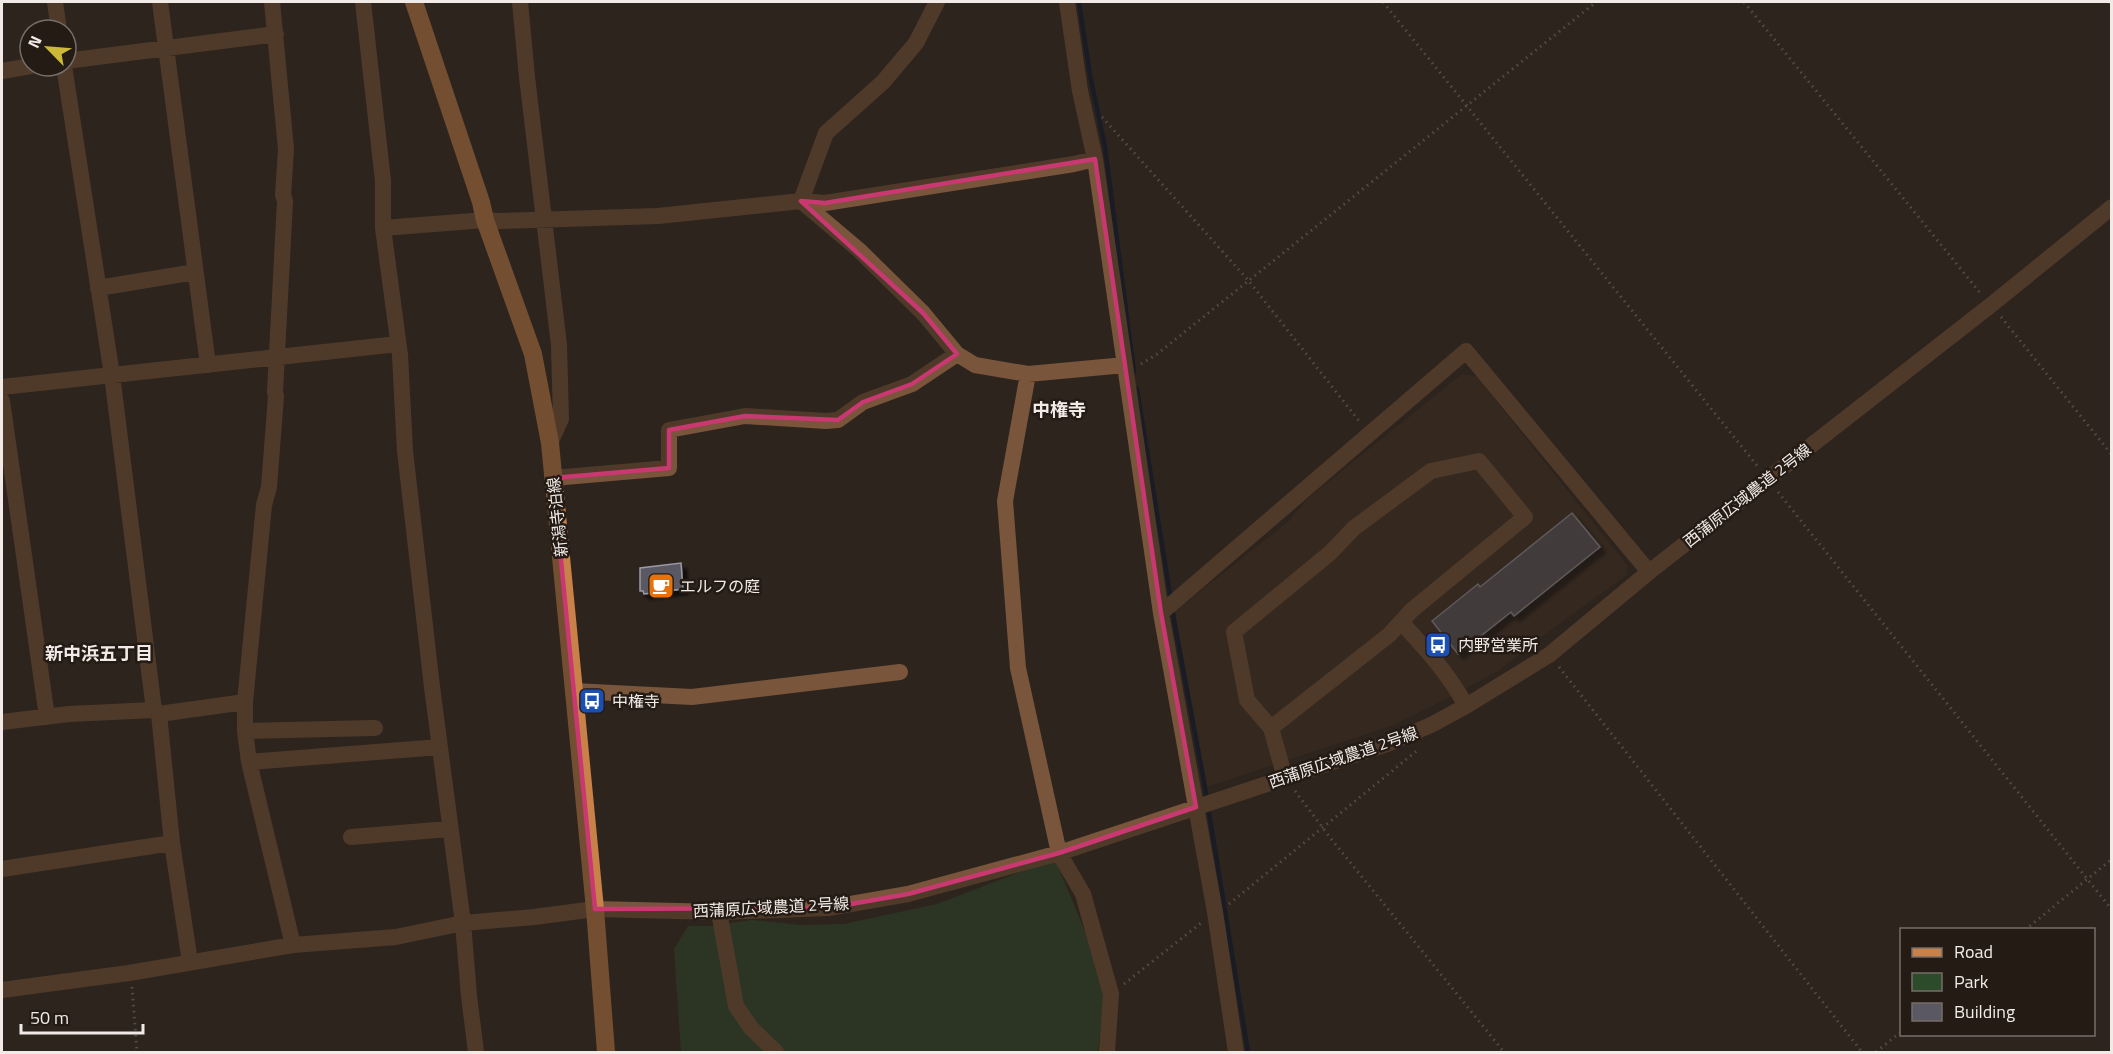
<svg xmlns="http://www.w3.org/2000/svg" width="2113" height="1054" font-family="'Titillium Web','Noto Sans JP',sans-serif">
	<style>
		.built { fill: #3c2d23 }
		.green { fill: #2b4b2a }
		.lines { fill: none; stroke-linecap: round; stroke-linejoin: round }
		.stream { stroke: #01132d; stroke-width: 4.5 }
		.building { fill: #5a5863; stroke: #9a99a5; stroke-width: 1.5; filter: url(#shadow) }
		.path { stroke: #837b76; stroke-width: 3; stroke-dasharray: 1.5 4.5; stroke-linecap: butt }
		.minor { stroke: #78553b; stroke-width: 16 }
		.major { stroke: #c88149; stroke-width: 18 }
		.marked { fill: none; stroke: #c93870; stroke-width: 4.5; stroke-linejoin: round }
		.labels { text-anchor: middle; stroke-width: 5; stroke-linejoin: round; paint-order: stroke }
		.street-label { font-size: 16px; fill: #f1eae6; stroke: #241b15 }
		.poi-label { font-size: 16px; fill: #f1eae6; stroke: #241b15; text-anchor: start }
		.neighbourhood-label { font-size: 18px; font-weight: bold; fill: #f1eae6; stroke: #241b15 }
	</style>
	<defs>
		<filter id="shadow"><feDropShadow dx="5.5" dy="5.5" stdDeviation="1.5" flood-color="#0009"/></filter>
	</defs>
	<rect width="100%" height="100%" fill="#2e241e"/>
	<path class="built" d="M1462,374L1476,376L1627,565L1628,574L1540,638L1498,671L1442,701L1394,725L1206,787L1175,611L1289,521L1307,499Z"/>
	<path class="green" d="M1055,859L1105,980L1098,1052H681L674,949L688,926H711L752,920L801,925L844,924L937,904Z"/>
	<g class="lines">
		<path class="stream" d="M1079,2L1090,75L1105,147L1134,372
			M1137,389L1171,600
			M1172,609L1204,782L1248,1052"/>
	</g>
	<path class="building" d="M1572,513L1600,547L1514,616L1511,612L1458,654L1432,621L1478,584L1480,587Z
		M681,563L683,589L644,594L643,591H640V568Z"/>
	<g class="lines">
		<path class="path" d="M1383,2L1759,468
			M1744,2L1981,294
			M2109,2L2112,5
			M1102,117L1248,280L1359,421
			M2001,317L2112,455
			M1141,364L1156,355L1596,2
			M1778,492L2112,910
			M1559,667L1862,1052
			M1295,791L1332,840L1504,1052
			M1229,904L1419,749
			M2025,930L2112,859
			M1124,984L1201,923
			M132,987L137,1052
			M1876,1052L1902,1031"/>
		<path class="minor" d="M55,2L59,30
			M160,2L208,365
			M272,2L286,149L283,195L285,201L275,392L276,396L269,487L264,505L245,702V731L249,762L293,945
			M363,2L383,181V228L400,355L405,451L432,687L463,923L469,996L476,1052
			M520,2L527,77L559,345L561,419L550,443
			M1067,2L1080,91L1095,159L1161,613L1215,912L1236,1052
			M66,61L276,34
			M64,66L112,375L154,710
			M2,71L31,66
			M801,201L859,250L923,313L957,354L975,365L1028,374L1125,365
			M801,201L826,133L883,82L916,43L937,2
			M383,228L485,220L500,221L658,216L801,201L825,203L1074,164L1095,159
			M98,288L195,272
			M1028,374L1005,501L1018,668L1059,853L1083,894L1111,994L1107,1052
			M2,387L398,344
			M2,401L47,717
			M553,478L669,468V430L745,416L826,421L838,420L863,402L912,384L957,354
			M1161,613L1466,351L1649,572
			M1401,622C1425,648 1449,674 1466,706
			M574,691L692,697L900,672
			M159,714L245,702
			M2,722L69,714L154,710L159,714L172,843L190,962
			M1271,728L1389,635L1412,610L1525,517L1479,461L1431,471L1354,528L1330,553L1234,632L1247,700L1271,728L1285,778
			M245,731L375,728
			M249,762L440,747
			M351,837L449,829
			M2,869L172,843
			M719,912L736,1006L751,1028L776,1052
			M2,990L129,973L293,945L396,937L463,923L534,917L595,909L719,912L828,908L908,894L1059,853L1390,743L1433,724L1466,706L1549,655L1649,572L1991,305L2112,207"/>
		<path class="major" d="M414,2L481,202L485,220L533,354L550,443L595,909L606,1052"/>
	</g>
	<path d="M0 0H2113V1054H0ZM1095,159L1161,613L1196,807L1059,853L908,894L828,908L595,909L553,478L669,468V430L745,416L838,420L863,402L912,384L957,354L923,313L801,201L825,203Z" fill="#2e241e" fill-opacity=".55" fill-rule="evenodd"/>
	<path class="marked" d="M1095,159L1161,613L1196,807L1059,853L908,894L828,908L595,909L553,478L669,468V430L745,416L838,420L863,402L912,384L957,354L923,313L801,201L825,203Z"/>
	<defs>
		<g id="cafe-square" transform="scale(1.35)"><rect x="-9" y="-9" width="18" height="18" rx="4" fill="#e8710a" stroke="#241b15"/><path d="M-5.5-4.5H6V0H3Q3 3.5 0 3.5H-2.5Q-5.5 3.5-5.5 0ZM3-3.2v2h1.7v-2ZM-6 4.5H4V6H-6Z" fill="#fff"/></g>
		<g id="bus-square" transform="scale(1.35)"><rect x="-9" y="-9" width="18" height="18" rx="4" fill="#1a4fb4" stroke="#241b15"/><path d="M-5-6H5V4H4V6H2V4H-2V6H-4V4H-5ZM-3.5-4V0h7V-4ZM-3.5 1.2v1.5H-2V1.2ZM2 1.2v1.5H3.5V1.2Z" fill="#fff"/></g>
	</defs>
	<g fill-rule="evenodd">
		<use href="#cafe-square" x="661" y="586"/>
		<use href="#bus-square" x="1438" y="645"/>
		<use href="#bus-square" x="592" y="701"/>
	</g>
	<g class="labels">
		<g class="street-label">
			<text transform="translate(1747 495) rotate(-38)" y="6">西蒲原広域農道 2号線</text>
			<text transform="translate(557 517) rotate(-96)" y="6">新潟寺泊線</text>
			<text transform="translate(1343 757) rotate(-19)" y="6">西蒲原広域農道 2号線</text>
			<text transform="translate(771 907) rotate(-3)" y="6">西蒲原広域農道 2号線</text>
		</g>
		<g class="poi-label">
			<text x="680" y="592">エルフの庭</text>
			<text x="1458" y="651">内野営業所</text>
			<text x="612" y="707">中権寺</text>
		</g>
		<g class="neighbourhood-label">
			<text x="1059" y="416">中権寺</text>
			<text x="99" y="660">新中浜五丁目</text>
		</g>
	</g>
	<rect width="2113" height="1054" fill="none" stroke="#f1eae6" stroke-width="6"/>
	<rect x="1900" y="928" width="195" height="108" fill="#241b15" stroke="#766e69" stroke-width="1.5"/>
	<rect x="1912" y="948" width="30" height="9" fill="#c88149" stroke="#766e69" stroke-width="1.5"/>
	<text x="1954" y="958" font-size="18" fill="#f1eae6">Road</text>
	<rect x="1912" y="973" width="30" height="18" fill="#2b4b2a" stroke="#766e69" stroke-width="1.5"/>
	<text x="1954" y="988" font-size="18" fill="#f1eae6">Park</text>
	<rect x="1912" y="1003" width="30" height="18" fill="#5a5863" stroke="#766e69" stroke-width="1.5"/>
	<text x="1954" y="1018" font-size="18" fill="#f1eae6">Building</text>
	<g transform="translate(48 48) rotate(295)"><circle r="28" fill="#241b15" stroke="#766e69" stroke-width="1.5"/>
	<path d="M0-4.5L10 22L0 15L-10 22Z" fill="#ccb938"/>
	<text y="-9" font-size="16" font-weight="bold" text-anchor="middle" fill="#f1eae6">N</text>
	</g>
	<path d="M21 1024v9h122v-9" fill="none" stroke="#f1eae6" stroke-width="3"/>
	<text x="30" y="1024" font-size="18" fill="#f1eae6" stroke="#241b15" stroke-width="4.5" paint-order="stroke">50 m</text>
</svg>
